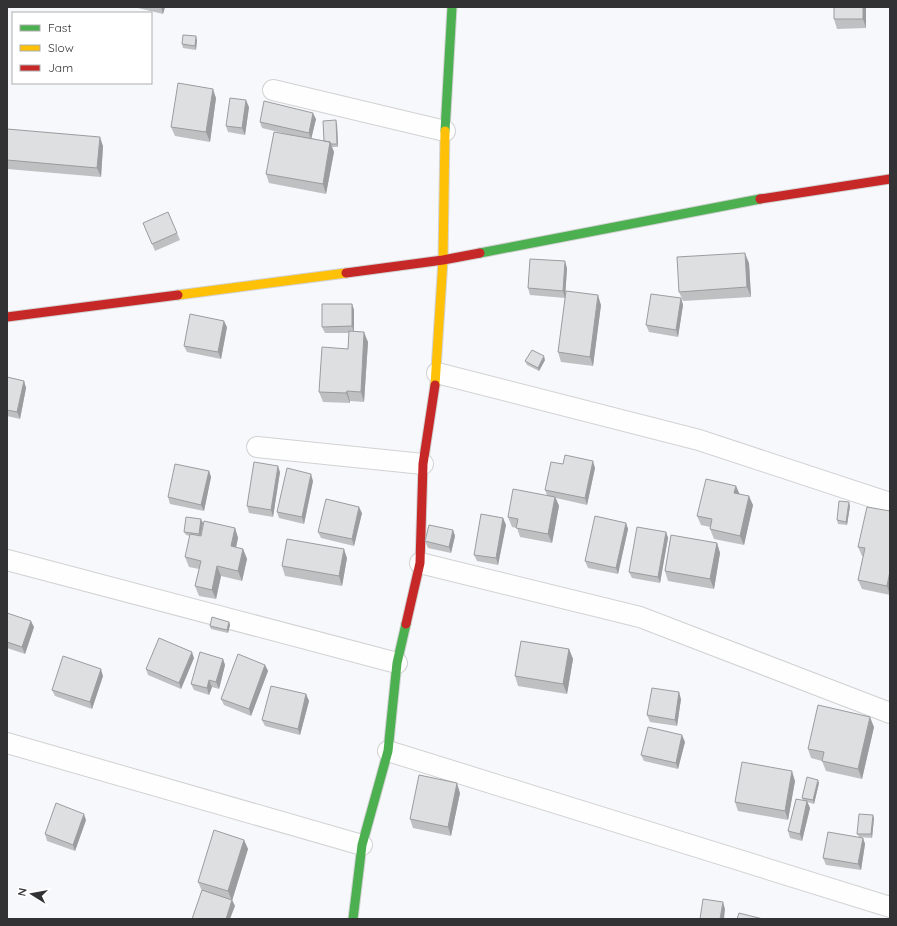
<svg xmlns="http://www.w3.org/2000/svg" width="897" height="926" font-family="Quicksand,sans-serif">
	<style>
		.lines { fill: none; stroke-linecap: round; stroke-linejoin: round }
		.street-casing { stroke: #d2d2d4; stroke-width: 22 }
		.fast-casing { stroke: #d2d2d4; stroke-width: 11 }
		.slow-casing { stroke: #d2d2d4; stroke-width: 11 }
		.jam-casing { stroke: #d2d2d4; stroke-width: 11 }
		.street { stroke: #fefefe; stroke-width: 20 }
		.fast { stroke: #4caf50; stroke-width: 9 }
		.slow { stroke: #ffc107; stroke-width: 9 }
		.jam { stroke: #c62828; stroke-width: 9 }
		.wall { fill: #bfc0c2 }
		.shaded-wall { fill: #9b9c9e }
		.building { fill: #dedfe1; stroke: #9b9c9e }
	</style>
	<rect width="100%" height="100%" fill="#f7f8fb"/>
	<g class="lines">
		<g class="street-casing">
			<path id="street" d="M273,90L445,131
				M437,373L699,440L890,503
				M257,447L423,464
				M7,560L397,663
				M420,563L640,617L890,713
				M7,743L362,845
				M388,751L890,907"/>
		</g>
		<g class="fast-casing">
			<path id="fast" d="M445,131L452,7
				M480,253L760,199
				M353,919L362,845L388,751L397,663L406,624"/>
		</g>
		<g class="slow-casing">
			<path id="slow" d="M178,295L346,273
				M435,385L443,260L445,131"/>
		</g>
		<g class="jam-casing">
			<path id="jam" d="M760,199L890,179
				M346,273L443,260L480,253
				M7,317L178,295
				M406,624L420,563L423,464L435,385"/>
		</g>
		<use href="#street" class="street"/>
		<use href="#fast" class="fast"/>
		<use href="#slow" class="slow"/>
		<use href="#jam" class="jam"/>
	</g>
	<path class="wall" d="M137,7H165L163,14L138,8Z
		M834,7H866V28L837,29L834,19Z
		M197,40L196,50L183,48L182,44Z
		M216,98L210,142L175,136L171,127Z
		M249,107L245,135L228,132L226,126Z
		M316,119L311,138L324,141L337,124L338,147H332L334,152L326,194L269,183L266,174L286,134L262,128L260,122Z
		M7,129L103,146L101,177L7,169Z
		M143,223L177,233L180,240L155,251Z
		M749,263L751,297L683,301L679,292Z
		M567,268L565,298L530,295L528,288Z
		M681,298L683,305L678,337L649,332L646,325Z
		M352,304L354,310V332L368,342L364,402L350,401V403L323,402L319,392L348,349L349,333H325L322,327Z
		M601,305L593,366L561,362L558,352Z
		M227,327L221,359L187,352L184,346Z
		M545,360L539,371L527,365L525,361Z
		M7,377L24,381L26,388L20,419L7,416Z
		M563,464L595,468L587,505L556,498L559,506L552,543L520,537L517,528L512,527L508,517L547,495L545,490Z
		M209,471L211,477L204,511L170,504L168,497Z
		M280,472L273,517L249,513L247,506Z
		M313,481L304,524L279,518L277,512Z
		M736,486L739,494L753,505L744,545L714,539L710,529V527L701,525L697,516Z
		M850,506L847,525L838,524L837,520Z
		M890,511V595L862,589L858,580L863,556H862L858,547Z
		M362,513L354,546L321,538L318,532Z
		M503,518L506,525L498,565L477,561L474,555Z
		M203,523L201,536L235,528L238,538L236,548L243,549L247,559L242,581L221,576L216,599L199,596L195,586L199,569L189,567L185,557L190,536L186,535L184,532Z
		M626,523L628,529L618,574L588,568L585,561Z
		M453,530L455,536L451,553L428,548L425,541Z
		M666,532L668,538L660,583L632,578L629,572Z
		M717,543L720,553L714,589L668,581L665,571Z
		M347,558L342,586L285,576L282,566Z
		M7,613L34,627L25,654L7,648Z
		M229,622L230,625L228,633L211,629L210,626Z
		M569,649L573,659L567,694L518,686L515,676Z
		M194,658L181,689L148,675L146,669Z
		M223,659L225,665L219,689L212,687L209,695L194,690L191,684Z
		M265,665L268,671L251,716L224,705L221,699Z
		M103,676L92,709L55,696L52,690Z
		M306,694L309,701L300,735L265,726L262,720Z
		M681,699L677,726L650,722L647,715Z
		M874,727L862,779L826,771L822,761L811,758L808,749Z
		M685,742L678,769L644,761L641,755Z
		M795,781L788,820L738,811L735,802Z
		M819,783L814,804L807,802L810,808L802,841L790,838L788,831L803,800L802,798Z
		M460,793L451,836L413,828L410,819Z
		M874,818L872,838L859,837L857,834Z
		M86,820L75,851L47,841L45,834Z
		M863,838L865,844L861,870L826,865L823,858Z
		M244,840L248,849L232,900L235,906L202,891L198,882Z"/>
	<path class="shaded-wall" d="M161,7H165L163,14Z
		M863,7H866V28L863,19Z
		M196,36L197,40L196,50L195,46Z
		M213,89L216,98L210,142L206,132Z
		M246,100L249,107L245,135L242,128Z
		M313,113L316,119L311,140L309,133Z
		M336,120L337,124L338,147L337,144Z
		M100,137L103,146L101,177L97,168Z
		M330,142L334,152L326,194L323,184Z
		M745,253L749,263L751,297L747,287Z
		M565,261L567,268L565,298L563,291Z
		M598,295L601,305L593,366L590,357Z
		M681,298L683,305L678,337L676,330Z
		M352,304L354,310V333L352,326Z
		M224,321L227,327L221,359L218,352Z
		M364,332L368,342L364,402L361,392Z
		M544,356L545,360L539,371L538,368Z
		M24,381L26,388L20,419L17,412Z
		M347,391L350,401V403L346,393Z
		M593,461L595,468L587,505L585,498Z
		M278,466L280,472L273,517L271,510Z
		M209,471L211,477L204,511L201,505Z
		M311,474L313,481L304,524L302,517Z
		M736,486L740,495L734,493Z
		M749,496L753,505L744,545L740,536Z
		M555,497L559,506L552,543L548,534Z
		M849,502L850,506L847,525L846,522Z
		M359,507L362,513L354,546L352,539Z
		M503,518L506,525L498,565L496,558Z
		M201,519L203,523L200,537L199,534Z
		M626,523L628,529L618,574L616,568Z
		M235,528L238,538L234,556L231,546Z
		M453,530L455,536L451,553L449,547Z
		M666,532L668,538L660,583L658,577Z
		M717,543L720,553L714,589L710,579Z
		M243,549L247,559L242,581L238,571Z
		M344,549L347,558L342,586L339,576Z
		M217,566L221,576L216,599L212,590Z
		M890,571V595L887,586Z
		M31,621L34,627L25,654L22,647Z
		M229,622L230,625L228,633L227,630Z
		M569,649L573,659L567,694L563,684Z
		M192,652L194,658L181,689L179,683Z
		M223,659L225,665L219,689L216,682Z
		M265,665L268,671L251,716L249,709Z
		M101,669L103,676L92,709L90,702Z
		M209,680L212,687L209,695L207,688Z
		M679,692L681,699L677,726L675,720Z
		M306,694L309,701L300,735L298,729Z
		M870,717L874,727L862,779L858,769Z
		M682,735L685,742L678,769L676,763Z
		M792,771L795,781L788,820L785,811Z
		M818,780L819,783L814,804L813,800Z
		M457,783L460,793L451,836L448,827Z
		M807,801L810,808L802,841L800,834Z
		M84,814L86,820L75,851L73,845Z
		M873,815L874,818L872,838L871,834Z
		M863,838L865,844L861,870L858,864Z
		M244,840L248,849L232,901L228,891Z
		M232,900L235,906L230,919H226Z
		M723,902L725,909L724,919H720Z"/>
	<path class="building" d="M834,7H863V19H834Z
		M183,35L196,36L195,46L182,44Z
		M178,83L213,89L206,132L171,127Z
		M230,98L246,100L242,128L226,126Z
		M264,101L313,113L309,133L260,122Z
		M336,120L337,144H331L330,142L324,141L323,121Z
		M7,129L100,137L97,168L7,160Z
		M274,132L330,142L323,184L266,174Z
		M168,212L177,233L152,244L143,223Z
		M745,253L747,287L679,292L677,257Z
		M530,259L565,261L563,291L528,288Z
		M566,291L598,295L590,357L558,352Z
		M651,294L681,298L676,330L646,325Z
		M322,304H352V326L322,327Z
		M190,314L224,321L218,352L184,346Z
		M349,331L364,332L361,392L347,391L346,393L319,392L322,347L348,349Z
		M532,350L544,356L538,368L525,361Z
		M7,377L24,381L17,412L7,410Z
		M565,455L593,461L585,498L545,490L551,462L563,464Z
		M254,462L278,466L271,510L247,506Z
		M175,464L209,471L201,505L168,497Z
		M287,468L311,474L302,517L277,512Z
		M706,479L736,486L734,493L749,496L740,536L710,529L712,519L697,516Z
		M513,489L555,497L548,534L516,528L518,519L508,517Z
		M326,499L359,507L352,539L318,532Z
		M839,501L849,502L846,522L837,520Z
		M867,507L890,511V571L887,586L858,580L865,548L858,547Z
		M481,514L503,518L496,558L474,555Z
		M595,516L626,523L616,568L585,561Z
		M186,517L201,519L199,534L184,532Z
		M204,521L235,528L231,546L243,549L238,571L217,566L212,590L195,586L201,561L185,557L190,534L201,536Z
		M429,525L453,530L449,547L425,541Z
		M637,527L666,532L658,577L629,572Z
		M671,535L717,543L710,579L665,571Z
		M287,539L344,549L339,576L282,566Z
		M7,613L31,621L22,647L7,642Z
		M212,617L229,622L227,630L210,626Z
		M159,638L192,652L179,683L146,669Z
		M521,641L569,649L563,684L515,676Z
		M200,652L223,659L216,682L209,680L207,688L191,684Z
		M238,654L265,665L249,709L221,699Z
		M63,656L101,669L90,702L52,690Z
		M271,686L306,694L298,729L262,720Z
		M652,688L679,692L675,720L647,715Z
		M818,705L870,717L858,769L822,761L824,752L808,749Z
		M648,727L682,735L676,763L641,755Z
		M742,762L792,771L785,811L735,802Z
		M419,775L457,783L448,827L410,819Z
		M807,777L818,780L813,800L802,798Z
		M796,799L807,801L800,834L788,831Z
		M56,803L84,814L73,845L45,834Z
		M859,814L873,815L871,834H857Z
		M214,830L244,840L228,891L198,882Z
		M828,832L863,838L858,864L823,858Z
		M202,890L232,900L226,919H192Z
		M703,899L723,902L720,919H700Z
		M739,913L763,919H737Z"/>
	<rect width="897" height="926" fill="none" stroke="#323234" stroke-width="16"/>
	<rect x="12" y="12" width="140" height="72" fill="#ffffff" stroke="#adadae"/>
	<rect x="20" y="25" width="20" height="6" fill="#4caf50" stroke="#adadae"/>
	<text x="48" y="32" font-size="12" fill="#323234">Fast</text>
	<rect x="20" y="45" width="20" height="6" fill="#ffc107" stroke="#adadae"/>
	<text x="48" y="52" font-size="12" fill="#323234">Slow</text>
	<rect x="20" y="65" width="20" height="6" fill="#c62828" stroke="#adadae"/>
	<text x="48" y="72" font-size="12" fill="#323234">Jam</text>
	<g transform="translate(32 894) rotate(281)" stroke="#ffffff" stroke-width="3" paint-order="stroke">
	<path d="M0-3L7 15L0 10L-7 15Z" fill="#323234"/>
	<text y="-6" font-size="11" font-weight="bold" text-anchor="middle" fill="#323234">N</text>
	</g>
</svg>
